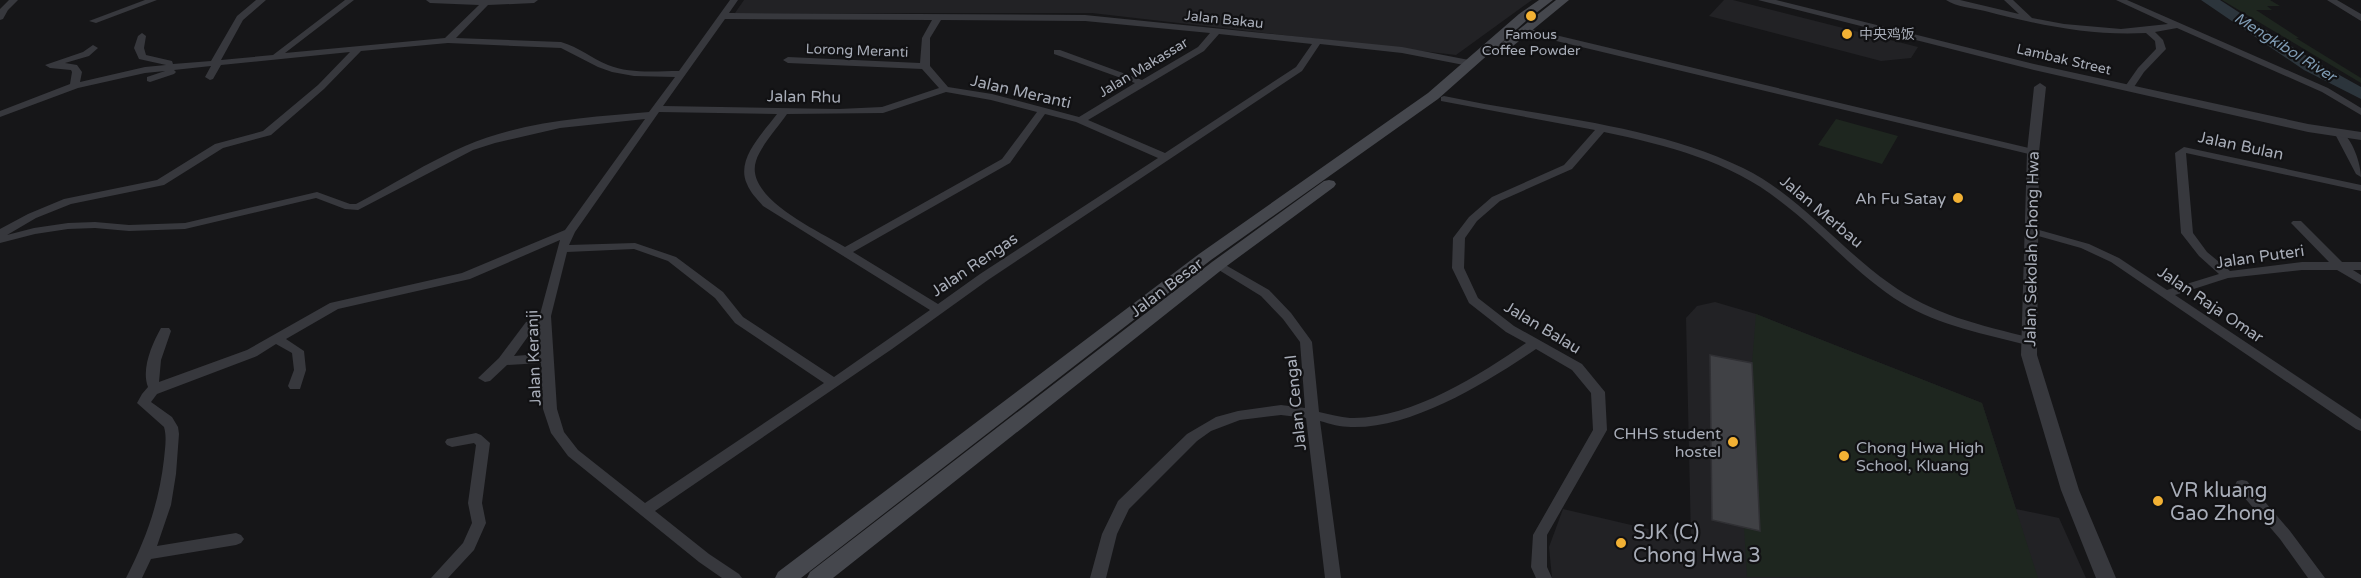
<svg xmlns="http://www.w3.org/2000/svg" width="2361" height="578" font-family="'Varela Round','Noto Sans SC',sans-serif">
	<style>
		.built { fill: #222225 }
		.green { fill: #1e261f }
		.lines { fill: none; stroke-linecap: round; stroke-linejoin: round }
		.river { fill: #2c353c; fill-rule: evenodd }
		.building { fill: #404145; stroke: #303034; stroke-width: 1.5 }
		.minor { fill: #37383d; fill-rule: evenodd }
		.tertiary { fill: #37383d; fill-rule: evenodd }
		.secondary { fill: #45474d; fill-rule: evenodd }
		.poi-dot { fill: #f2b134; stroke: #111113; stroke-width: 2 }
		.labels { text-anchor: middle; stroke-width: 4.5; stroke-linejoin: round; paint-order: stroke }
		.far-street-label { font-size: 14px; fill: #a8adb8; stroke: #111113 }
		.far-poi-label { font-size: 14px; fill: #a8adb8; stroke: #111113 }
		.far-water-label { font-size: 15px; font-style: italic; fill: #7f9bb3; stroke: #111113 }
		.street-label { font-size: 16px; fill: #a8adb8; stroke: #111113 }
		.poi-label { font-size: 16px; fill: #a8adb8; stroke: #111113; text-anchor: end }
		.near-poi-label { font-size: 20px; fill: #a8adb8; stroke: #111113; text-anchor: start }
	</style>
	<rect width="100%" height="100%" fill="#161618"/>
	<path class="built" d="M744,0H1532L1456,55L1092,13H735Z
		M1724,0H1733L1918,47L1911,58L1881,61L1709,16Z
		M1715,302L1756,314L1982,403L2016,509L2059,518L2086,578H1552L1549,547L1563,509L1691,539L1686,318L1697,306Z"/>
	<path class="green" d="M2222,0H2270L2280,6H2267L2272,10H2256L2299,38H2296L2361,78V83Z
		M1836,119L1898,136L1882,164L1818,145Z
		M1756,314L1982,403L2038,578L1747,577L1744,527L1760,530L1752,363Z"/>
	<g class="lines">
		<path class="river" d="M2201,0H2220L2316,62L2361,87V99L2304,70Z"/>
	</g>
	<path class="building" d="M1710,355L1752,363L1760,531L1712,520Z"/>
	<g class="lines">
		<path class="minor" d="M9,0H18L8,10L3,19L0,20V9Z
			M145,0H157L96,23L89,21Z
			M256,0H266L243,20L221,60L273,55L345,0H354L285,53L445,38L479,5L430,3L426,0H538L534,3L488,5L456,38L561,42C579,47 591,58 608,65C630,74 656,71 679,71L730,0H738L729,13L1085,15L1402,47L1469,60L1474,63L1469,66L1402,53L1320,44L1302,71L988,280L892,349L655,511L709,554L739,574L742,578H722L699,562L568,456L551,433L543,409L541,363L507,365L490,381L485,382L478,378L499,358L526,322L539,318L560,240L470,279L338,309L286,339L304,351L306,370L300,389H290L288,386L294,370L292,353L276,344L257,356L157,394L151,402L172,417L178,427L179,434L176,474L171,505L157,546L236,533L241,535L244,539L241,543L236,545L151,559L142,578H126C146,539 159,503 164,459C165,448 167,437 164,427L137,403L142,394L148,387C141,369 152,344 161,328H169L171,331L161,360L159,382L247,350L330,303L462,273L565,230L645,119L560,128L495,143L473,150L358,210L345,209L316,198L185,229L129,231L95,228L68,229L35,234L0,243V229L28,214L64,199L157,180L215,144L263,131L318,85L350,52L221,65L213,79L210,80L205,77L211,66L174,70L176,72L174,74L150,82L147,81V77L165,71L145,73L78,88L0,117V111L70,84L72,72L71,70L50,68L45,65L83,52L93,45L98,48L89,56L65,63L77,65L82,72L80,82L145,67L166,65L139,59L134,48L138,36L142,33L146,36L144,48L146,55L172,61L173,64L211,61L237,16ZM725,19L932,20L922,38L920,63L788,57L783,60L788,63L922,69L939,88L882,107L839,109L663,106ZM941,20L1085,21L1210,33L1198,47L1142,80L1060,50H1054V54L1135,83L1079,117L992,94L948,87L930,66V38ZM1219,34L1312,44L1296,67L1165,153L1088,120L1204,51ZM448,43L561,48L598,67L612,72L634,76L675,77L649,112C589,117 522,121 465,146C428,162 392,185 356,204H350L317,192L185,223L129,225L95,222L68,223L34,228L7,235L36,218L71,204L164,185L223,148L271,135L324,89L361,51ZM946,92L991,100L1037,112L1002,159L845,247C819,231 744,198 756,161C760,147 778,127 787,114L883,113ZM659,112L777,114C764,132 735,159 747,184C750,192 757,199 763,206L930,310L834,377L743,317L723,292L676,257L635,243L569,245L575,232ZM1045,114L1076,122L1158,158L980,274L938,304L853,252L1010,163ZM634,249L668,261L715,298L735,323L824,383L645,503L578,450L564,432L557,409L551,316L567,252ZM539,326L540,354L514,356L534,328Z
			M1946,0H1960L2019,14L2004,0H2013L2032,18L2064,24L2121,29L2168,24L2116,0H2127L2328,88L2361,108V115L2322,92L2177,28L2155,32L2163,40L2166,49L2144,72L2132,90H2126L2124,88L2138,68L2156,49L2155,41L2146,33C2091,36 2039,25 1985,11C1973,8 1956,7 1946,0Z
			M2327,0H2337L2361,14V21Z
			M1526,28L2033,149L2038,152L2033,155L1523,33V29Z
			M1444,96C1542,117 1653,124 1743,168C1800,196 1838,247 1889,283C1932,315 1981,325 2031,338L2033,341L2027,345C1985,334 1940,326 1902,303C1856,275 1823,233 1780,201C1730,161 1666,145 1604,132L1572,169L1500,201L1477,221L1465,238L1464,268L1478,298L1514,326L1582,364L1605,392L1607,430L1547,535V567L1552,578H1536L1531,567L1533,535L1593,430L1591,393L1572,370L1536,349C1487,382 1412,429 1351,427C1341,427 1330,424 1320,421L1341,578H1325L1306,418L1281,415L1240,420L1211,431L1197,441L1129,509L1117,534L1106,578H1090L1102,534L1118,501L1187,434L1216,417L1238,411L1281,405L1305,408L1300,342L1283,319L1261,296L1214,267L1212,265L1214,263H1222L1269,290L1291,313L1310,339L1312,342L1319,412C1329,414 1340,417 1350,418C1409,420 1480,375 1526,343L1506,332L1469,303L1452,268L1453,238L1469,217L1492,197L1564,165L1595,130L1441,101V97Z
			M2340,131C2352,137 2361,164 2361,177L2356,174L2335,134Z
			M2184,147L2361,185V191L2186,153L2193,233L2207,252L2230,271L2302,262H2329L2293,225L2291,223L2293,221H2301L2342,262H2361V270H2353L2361,275V284L2337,270H2302L2228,278L2175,295L2361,419V431L2356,429L2111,262L2081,248L2028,233L2026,231L2032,228L2089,244L2119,258L2167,290L2219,274L2199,256L2181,233L2175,153Z
			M476,433L481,435L490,443L482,503L486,523L474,550L448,578H431L463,543L472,523L468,503L476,445L474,443L452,447L447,445L445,442L447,439Z
			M2242,480L2247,481L2290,531L2325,578H2308L2280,539L2237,489L2235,485L2237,481Z"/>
		<path class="tertiary" d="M1758,0H1776L2034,64L2308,124L2361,132V140L2308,132L2034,70Z
			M2040,83L2046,87L2039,152L2037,355L2079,490L2116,578H2096L2061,490L2021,355L2027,152L2034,87Z"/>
		<path class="secondary" d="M1539,0H1553L1527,20L1438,99L1211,260L801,578H775L778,572L1199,254L1428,93L1519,14Z
			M1556,0H1569L1502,55H1494L1492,52L1494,49Z
			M1329,180L1334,181L1336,184L1334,187L1224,268L833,578H807L810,572L1212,262L1324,181Z"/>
	</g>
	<g class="poi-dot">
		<circle cx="1531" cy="16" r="6"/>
		<circle cx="1847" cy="34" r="6"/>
		<circle cx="1958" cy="198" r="6"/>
		<circle cx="1733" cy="442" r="6"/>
		<circle cx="1844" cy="456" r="6"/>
		<circle cx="2158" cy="501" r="6"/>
		<circle cx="1621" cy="543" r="6"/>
	</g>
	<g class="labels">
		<g class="far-street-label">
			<text transform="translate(1224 19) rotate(6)" y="5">Jalan Bakau</text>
			<text transform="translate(857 50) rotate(2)" y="5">Lorong Meranti</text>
			<text transform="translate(2064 59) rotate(13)" y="5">Lambak Street</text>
			<text transform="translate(1143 67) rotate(-31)" y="5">Jalan Makassar</text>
		</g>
		<g class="far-poi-label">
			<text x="1531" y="39">Famous<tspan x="1531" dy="16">Coffee Powder</tspan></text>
			<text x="1859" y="39" text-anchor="start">中央鸡饭</text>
		</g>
		<g class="far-water-label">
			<text transform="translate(2285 47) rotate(32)" y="5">Mengkibol River</text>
		</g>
		<g class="street-label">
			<text transform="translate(1021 91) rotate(13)" y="6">Jalan Meranti</text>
			<text transform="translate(804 96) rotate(1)" y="6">Jalan Rhu</text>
			<text transform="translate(2241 145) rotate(12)" y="6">Jalan Bulan</text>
			<text transform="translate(1822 211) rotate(40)" y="6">Jalan Merbau</text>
			<text transform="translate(2031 249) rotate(-89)" y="6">Jalan Sekolah Chong Hwa</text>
			<text transform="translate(2260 256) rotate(-8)" y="6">Jalan Puteri</text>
			<text transform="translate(974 264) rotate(-34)" y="6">Jalan Rengas</text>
			<text transform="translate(1166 287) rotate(-37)" y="6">Jalan Besar</text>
			<text transform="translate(2211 304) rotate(34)" y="6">Jalan Raja Omar</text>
			<text transform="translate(1543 327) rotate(31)" y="6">Jalan Balau</text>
			<text transform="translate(533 358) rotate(-92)" y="6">Jalan Keranji</text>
			<text transform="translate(1295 403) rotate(-96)" y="6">Jalan Cengal</text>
		</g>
		<g class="poi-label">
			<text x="1946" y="204">Ah Fu Satay</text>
			<text x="1721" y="439">CHHS student<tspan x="1721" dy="18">hostel</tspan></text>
			<text x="1856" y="453" text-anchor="start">Chong Hwa High<tspan x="1856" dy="18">School, Kluang</tspan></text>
		</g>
		<g class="near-poi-label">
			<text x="2170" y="497">VR kluang<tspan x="2170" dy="23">Gao Zhong</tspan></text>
			<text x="1633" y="539">SJK (C)<tspan x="1633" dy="23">Chong Hwa 3</tspan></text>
		</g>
	</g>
</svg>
